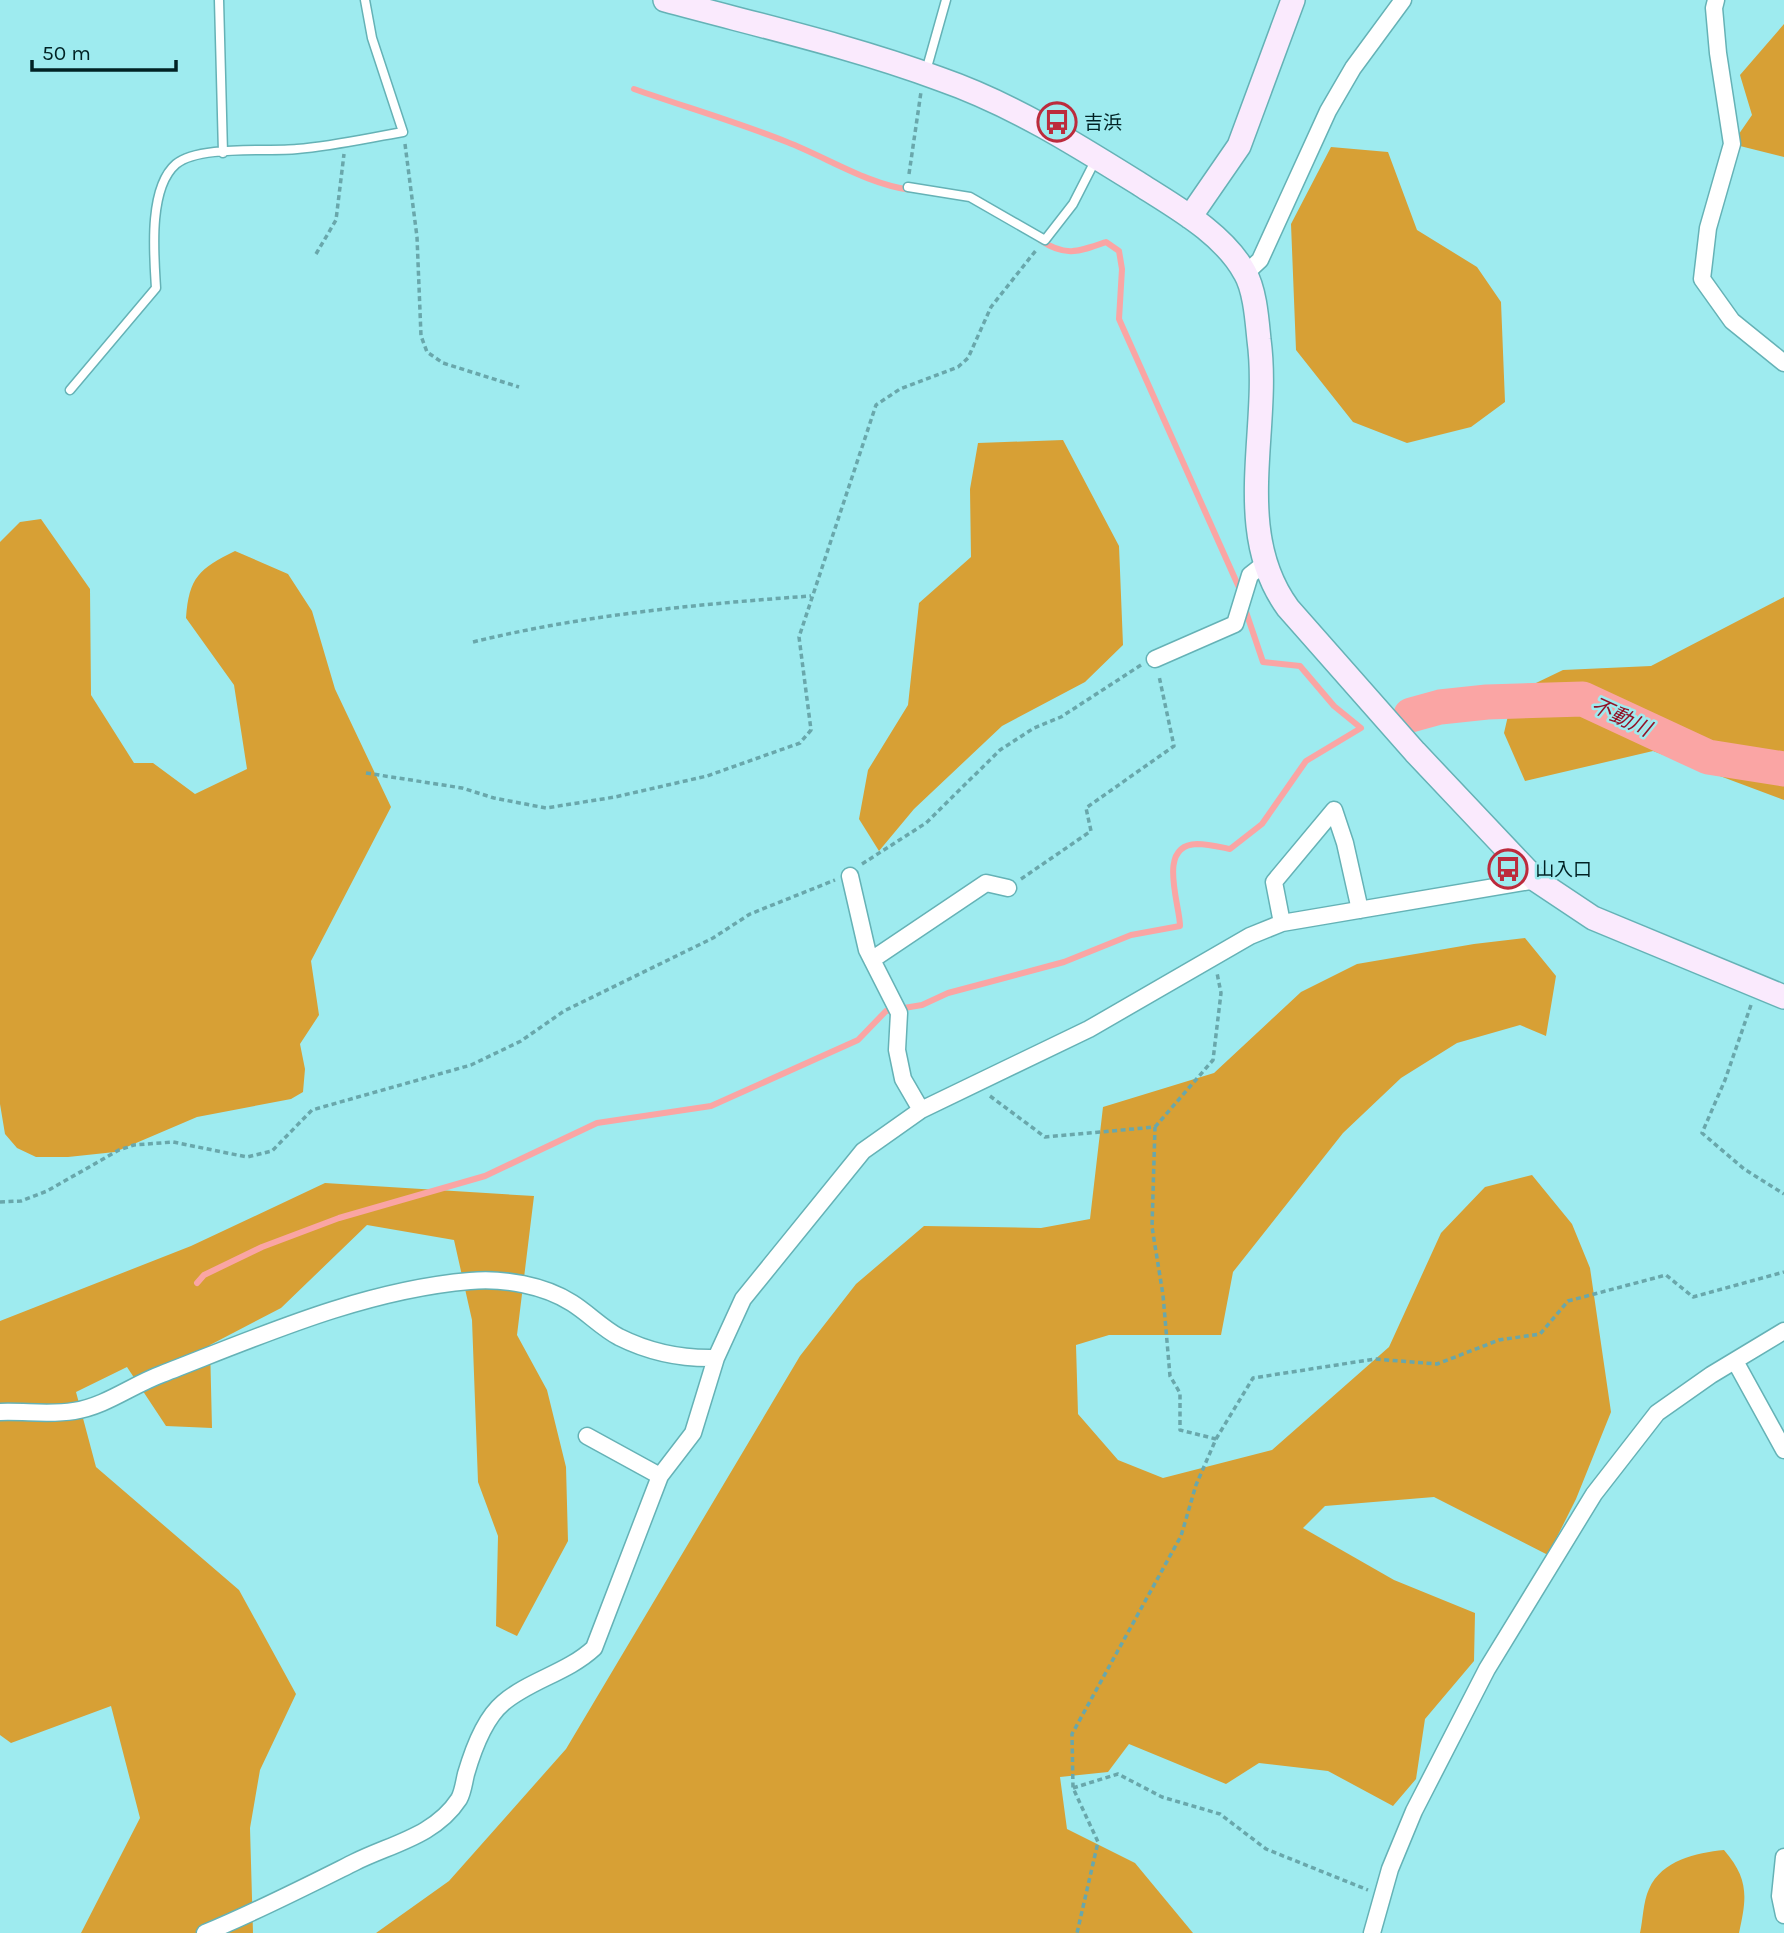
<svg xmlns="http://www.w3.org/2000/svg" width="1784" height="1933" font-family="Karla,'Noto Sans JP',sans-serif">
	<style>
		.forest { fill: #d7a035 }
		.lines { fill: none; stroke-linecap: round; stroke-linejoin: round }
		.stream { stroke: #faa5a4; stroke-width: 6 }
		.river { stroke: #faa5a4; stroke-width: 35 }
		.lane-casing { stroke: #65b2b6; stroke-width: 11 }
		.street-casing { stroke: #65b2b6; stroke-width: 19 }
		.secondary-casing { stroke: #65b2b6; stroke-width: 26 }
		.path { stroke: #69a7ab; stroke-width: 3.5; stroke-dasharray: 5 3.5; stroke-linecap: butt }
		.lane { stroke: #fff; stroke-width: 8 }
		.street { stroke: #fff; stroke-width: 16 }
		.secondary { stroke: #faeafd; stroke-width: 23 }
		.labels { text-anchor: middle; stroke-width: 5; stroke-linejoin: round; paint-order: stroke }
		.poi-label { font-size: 19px; fill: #012224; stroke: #9eebef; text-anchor: start }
		.water-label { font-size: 21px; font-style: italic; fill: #921428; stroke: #9eebef }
	</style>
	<rect width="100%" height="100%" fill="#9eebef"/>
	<path class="forest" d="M1784,24V157L1732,144L1752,115L1740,75Z
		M1331,147L1388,152L1417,230L1477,267L1501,302L1505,402L1471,427L1407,443L1353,422L1296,350L1291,224Z
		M1063,440L1119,546L1123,645L1085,682L1002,726L914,809L879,851L859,819L868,770L908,705L919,603L971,557L970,489L978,443Z
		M41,519L90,589L91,695L134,763H153L195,794L247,769L234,685L186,618C189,577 199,569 235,551L288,574L312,611L335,689L391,807L311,961L319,1015L300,1044L305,1069L303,1092L291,1099L197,1117L115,1152L68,1157H36L17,1148L5,1134L0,1104V542L20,522Z
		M1784,597V800L1653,751L1525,781L1504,733L1513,694L1563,670L1651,666Z
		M1525,938L1556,976L1546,1036L1520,1025L1457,1043L1401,1078L1343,1133L1233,1272L1221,1335H1109L1076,1345L1078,1414L1118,1460L1163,1478L1272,1450L1389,1347L1441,1233L1485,1187L1532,1175L1572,1224L1590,1268L1611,1412L1576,1499L1548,1555L1434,1497L1325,1506L1303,1528L1394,1580L1475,1613L1474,1661L1425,1719L1416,1779L1393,1806L1328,1771L1259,1763L1226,1784L1129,1744L1108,1772L1060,1777L1067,1829L1135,1863L1193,1933H376L449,1881L566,1749L800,1356L856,1284L924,1226L1041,1228L1090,1219L1103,1107L1214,1073L1301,992L1357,964L1474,944Z
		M325,1183L534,1196L517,1335L547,1390L566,1467L568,1541L517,1636L496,1626L498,1536L478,1482L472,1320L454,1240L367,1225L281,1308L210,1345L212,1428L166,1426L127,1367L76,1392L96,1467L239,1590L296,1694L260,1770L250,1828L253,1933H81L140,1818L111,1706L11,1743L0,1735V1321L191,1246Z
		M1724,1850C1749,1879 1747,1897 1739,1933H1640C1643,1920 1643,1902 1649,1889C1662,1860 1696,1853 1724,1850Z"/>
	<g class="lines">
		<path class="stream" d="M634,89C685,107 737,122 787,142C828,158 867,184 911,190
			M1040,240C1065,257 1078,252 1106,242L1119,251L1122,269L1119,319L1241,592
			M197,1283L204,1275L262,1247L339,1218L485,1176L597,1123L711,1106L858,1040L886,1011L922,1005L948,993L1064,962L1131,935L1180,926C1180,904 1156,845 1197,844C1208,844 1220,847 1230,849L1262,824L1306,761L1361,728L1334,706L1300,666L1263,662L1244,606"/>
		<path class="river" d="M1411,715L1440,707L1487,702L1583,699L1708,757L1784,769"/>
		<g class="lane-casing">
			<path id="lane" d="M219,0L223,153
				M926,71L946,0
				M908,187L970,197L1045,240L1073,204L1096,159
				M70,390L156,288C154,255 148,188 176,164C199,145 267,152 297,149C333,146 368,138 403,132L372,38L365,0"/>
		</g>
		<g class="street-casing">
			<path id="street" d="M1716,0L1714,8L1718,53L1732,144L1708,228L1702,279L1732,321L1784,363
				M1246,273L1260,260L1328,111L1353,68L1403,0
				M1155,659L1235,624L1250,575L1264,564
				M850,876L867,950L899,1013L897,1050L903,1079L921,1110
				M1282,923L1274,882L1334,810L1345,843L1360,910
				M873,959L986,883L1008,888
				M1735,1361L1784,1450
				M0,1412C25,1411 50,1415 74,1411C106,1406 132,1385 162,1374C260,1336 363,1290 470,1281C503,1278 544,1285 572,1303C588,1313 602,1328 619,1337C651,1353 682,1359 716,1358
				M587,1436L660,1476
				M1784,1857L1780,1896L1784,1915
				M205,1933C256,1912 305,1887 355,1862C391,1844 435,1836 459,1799C463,1792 464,1782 466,1774C473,1750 484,1719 503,1703C530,1680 567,1673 594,1648L660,1476L693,1433L716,1358L743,1299L863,1151L921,1110L1089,1029L1250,936L1282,923L1536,880
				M1372,1933L1390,1869L1414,1811L1487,1669L1594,1494L1657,1413L1711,1375L1784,1331"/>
		</g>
		<g class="secondary-casing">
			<path id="secondary" d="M665,0C757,25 851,46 940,79C1012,104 1077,145 1141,185C1177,208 1224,234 1245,273C1255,290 1257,320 1259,340C1271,429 1231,530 1288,608L1415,752L1536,880L1593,918L1784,997
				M1190,217L1239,146L1293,0"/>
		</g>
		<path class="path" d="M405,144L417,237L421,336L427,352L443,363L519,387
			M909,174L921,92
			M316,254L336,220L344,154
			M473,642C583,615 698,604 811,596
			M366,773L462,788L494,798L546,808L615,797L707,776L800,743L811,730L799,637L876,405L900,389L958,367L968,358L991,307L1037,249
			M862,864L926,823L1000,750L1034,728L1061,717L1141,665
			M1021,879L1091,831L1086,808L1174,746L1159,676
			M1751,1005L1725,1080L1702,1133L1744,1169L1784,1194
			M990,1096L1045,1137L1155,1127L1152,1227L1163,1295L1170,1376L1180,1393V1430L1216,1439L1196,1485L1181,1536L1072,1734L1073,1788L1098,1842L1077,1933
			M1155,1127L1213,1060L1221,993L1217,973
			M0,1202L21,1201L47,1191L119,1150L134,1145L173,1142L247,1157L272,1151L312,1110L471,1065L521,1041L564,1011L713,938L750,914L835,880
			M1216,1439L1253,1378L1375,1359L1437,1364L1499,1340L1540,1334L1568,1301L1666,1275L1693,1297L1784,1272
			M1073,1788L1118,1774L1162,1797L1220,1814L1266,1849L1368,1890"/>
		<use href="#lane" class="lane"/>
		<use href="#street" class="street"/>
		<use href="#secondary" class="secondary"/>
	</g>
	<defs>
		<g id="bus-ring" transform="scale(2.0125)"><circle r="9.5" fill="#9eebef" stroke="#bc2b3c" stroke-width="1.5"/><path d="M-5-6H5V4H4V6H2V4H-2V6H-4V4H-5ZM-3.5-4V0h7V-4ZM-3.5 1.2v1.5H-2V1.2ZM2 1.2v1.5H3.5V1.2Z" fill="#bc2b3c"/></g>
	</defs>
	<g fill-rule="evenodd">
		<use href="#bus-ring" x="1057" y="122"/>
		<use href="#bus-ring" x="1508" y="869"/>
	</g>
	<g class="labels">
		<g class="poi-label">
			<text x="1084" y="129">吉浜</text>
			<text x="1535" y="876">山入口</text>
		</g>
		<g class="water-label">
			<text transform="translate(1621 717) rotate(25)" y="7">不動川</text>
		</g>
	</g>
	<path d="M32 60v10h144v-10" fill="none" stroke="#012224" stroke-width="3.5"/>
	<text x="42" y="60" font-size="21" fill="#012224" stroke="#9eebef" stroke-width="5" paint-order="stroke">50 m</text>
</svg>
